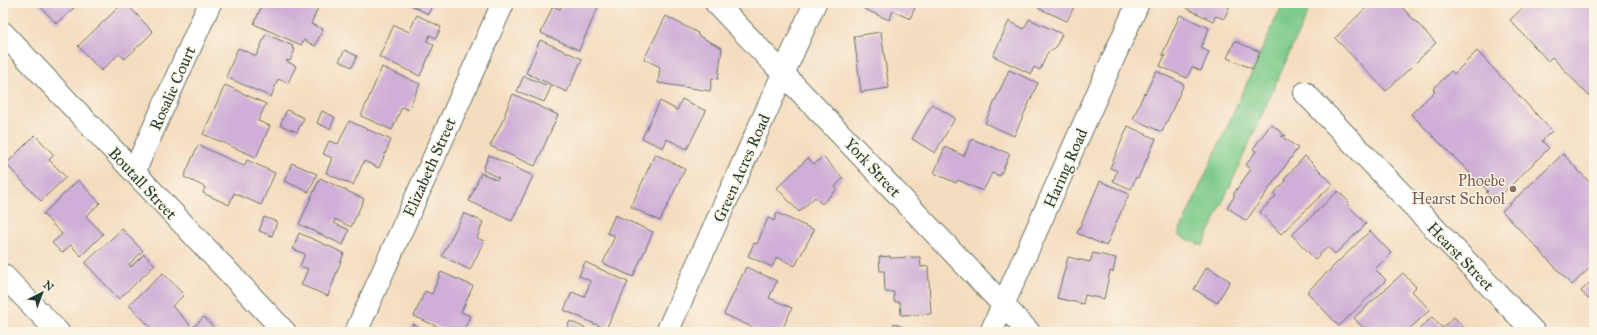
<svg xmlns="http://www.w3.org/2000/svg" width="1597" height="335" font-family="'IM FELL Great Primer',serif">
	<style>
		.green { fill: #7cca8a; stroke: #4e845f }
		.building { fill: #cfaed7 }
		.lines { fill: none; stroke-linecap: round; stroke-linejoin: round }
		.minor-casing { stroke: #6a7565; stroke-width: 24 }
		.secondary-casing { stroke: #6a7565; stroke-width: 24 }
		.minor { stroke: #fff; stroke-width: 22 }
		.secondary { stroke: #fff; stroke-width: 22 }
		.education-dot { fill: #8d6e63; stroke: #fcf5e5; stroke-width: 1.5 }
		.labels { text-anchor: middle; stroke-width: 3; stroke-linejoin: round; paint-order: stroke }
		.street-label { font-size: 16px; fill: #1f3d34; stroke: #fcf5e5 }
		.education-label { font-size: 16px; fill: #785e54; stroke: #fcf5e5; text-anchor: end }
	</style>
	<rect width="100%" height="100%" fill="#fcf5e5"/>
	<filter id="ink" filterUnits="userSpaceOnUse"><feTurbulence type="fractalNoise" baseFrequency=".025" numOctaves="2"/><feDisplacementMap in="SourceGraphic" scale="8" xChannelSelector="R" yChannelSelector="G"/><feConvolveMatrix kernelMatrix="1 2 1 2 8 2 1 2 1" color-interpolation-filters="sRGB"/></filter>
	<filter id="wash" filterUnits="userSpaceOnUse"><feTurbulence type="fractalNoise" baseFrequency=".012" numOctaves="4" result="noise"/><feDisplacementMap in="SourceGraphic" scale="16" xChannelSelector="R" yChannelSelector="G"/><feGaussianBlur stdDeviation="0.9" result="paint"/><feColorMatrix in="noise" values="0 0 0 0 0 0 0 0 0 0 0 0 0 0 0 0 0 1.4 0 .05"/><feComposite in="paint" operator="in"/></filter>
	<g filter="url(#wash)">
		<rect width="100%" height="100%" fill="#f4dcbf"/>
		<path class="green" d="M1283,3H1312L1203,246L1178,235Z"/>
		<g id="blocks">
			<path class="building" d="M37,3H79L57,24Z
				M123,3H126L153,32L125,59L119,54L101,71L78,46Z
				M263,3H320L311,24L323,29L315,46L304,40L301,45L254,24Z
				M407,3H433L428,14Z
				M562,3H600L579,50L541,33L553,6L560,9Z
				M864,3H917L910,19L893,11L889,20L862,8Z
				M1040,3H1076L1067,21L1038,8Z
				M1189,3H1231L1224,19L1216,16L1213,21L1186,8Z
				M1371,3H1398L1436,43L1386,91L1335,38Z
				M1528,3H1594V92L1589,96L1552,57L1548,61L1510,20Z
				M417,15L441,27L436,38L430,35L427,41L434,45L420,76L379,57L394,25L409,32Z
				M1180,15L1209,28L1201,48L1209,52L1201,71L1192,67L1187,78L1160,66L1165,55H1162Z
				M666,16L698,33L697,35L722,48L718,79L712,78L710,91L658,83L660,67L644,59Z
				M1029,19L1062,34L1055,49L1048,52L1040,70L1034,67L1031,74L993,56L1009,21L1024,29Z
				M881,32L889,88L861,92L854,36Z
				M266,34L293,46L292,48L295,50L290,61L287,60L286,61L296,66L288,83L278,79L271,97L226,77L238,48L256,56Z
				M540,40L582,59L567,92L526,73Z
				M1235,41L1260,52L1253,69L1227,58Z
				M345,50L357,56L352,67L339,61Z
				M1477,51L1552,131L1542,141L1549,148L1495,201L1486,192L1488,191L1411,114L1435,91L1433,89L1451,71L1454,74Z
				M382,67L420,84L408,110L402,107L392,130L361,116Z
				M1009,70L1038,83L1014,136L985,123Z
				M1156,71L1184,84L1162,132L1133,119L1144,93L1145,94Z
				M524,76L551,87L544,102L517,91Z
				M225,85L266,104L258,121L270,126L256,157L203,134Z
				M513,94L558,115L535,166L490,146L506,114L505,113Z
				M682,99L706,111L687,149L667,139L663,148L642,138L660,101L677,110Z
				M932,104L955,118L935,153L912,139Z
				M287,110L304,118L297,132L280,125Z
				M322,111L335,117L330,129L317,123Z
				M349,121L391,140L379,168L364,161L353,185L326,173L332,158L323,154L329,141L338,144Z
				M1271,124L1286,136H1281L1298,148L1246,221L1227,207L1234,197V193L1251,169L1246,165L1256,151L1253,149Z
				M1128,126L1156,139L1138,178L1136,177L1131,189L1113,181L1117,171L1110,168Z
				M35,135L54,155L49,160L66,177L41,201L6,164Z
				M972,139L1010,154L1000,176L992,173L983,191L958,180L956,183L934,173L945,147L964,156Z
				M198,145L244,166L247,160L275,173L261,205L234,193L229,205L203,193L205,187L184,177Z
				M655,154L685,169L660,221L631,207Z
				M1563,154L1594,187V264L1572,285L1502,211Z
				M489,155L533,176L512,221L469,201L481,173L497,180L499,178L483,170Z
				M1305,156L1333,184L1281,234L1260,212L1276,196L1273,194L1286,181L1284,179Z
				M823,157L843,178L835,187L837,189L822,204L815,197L799,212L777,188L808,158L814,164Z
				M292,163L317,174L309,192L284,181Z
				M320,178L364,199L351,227L335,219L334,223L349,230L343,245L299,224Z
				M78,180L100,203L86,216L103,234L81,256L71,245L62,253L52,243L62,234L43,214Z
				M1100,181L1129,194L1106,246L1077,233Z
				M1338,191L1349,202L1347,204L1366,224L1335,254L1328,247L1315,259L1292,235Z
				M464,213L483,222L477,238L484,241L470,270L442,256Z
				M777,213L814,230L795,266L777,257L772,267L748,256L754,243L757,244L768,218L774,221Z
				M615,215L653,232L633,277L603,263L615,236L607,233Z
				M264,217L277,222L272,236L259,231Z
				M122,229L143,251L129,264L131,267L144,254L155,265L119,299L85,263Z
				M1370,231L1391,253L1375,269L1386,280L1339,326L1307,292Z
				M299,233L344,253L328,296L301,285L308,269L300,266L305,254L293,249Z
				M1093,253L1116,258L1113,272L1110,271L1104,299L1085,295L1083,304L1057,298L1068,257L1090,262Z
				M890,256V258L920,257L921,267L928,266L931,314L901,315L900,302H894V292H885L884,271H880L879,257Z
				M585,262L628,282L606,329L564,310L572,292L584,297L591,281L579,276Z
				M746,267L777,281L769,298L792,308L781,332H762L724,314Z
				M1207,267L1230,281L1217,303L1194,289Z
				M441,272L473,286L461,312L470,316L463,332L454,328L452,332H449L414,316L425,291L432,294Z
				M163,273L184,295L172,306L190,325L183,332H155L129,305Z
				M1403,273L1416,287L1412,291L1430,310L1406,332H1367L1354,318Z
				M1594,279V302L1590,297L1588,299L1581,291Z
				M204,317L218,332H188Z
				M1432,317L1442,328L1454,317L1468,332H1416Z
				M570,321L593,332H565Z
				M894,323L913,332H890Z
				M413,324L430,332H409Z"/>
		</g>
	</g>
	<g filter="url(#ink)">
		<use href="#blocks" fill-opacity="0" stroke="#6a7565" stroke-width="1"/>
		<g class="lines">
			<g class="minor-casing">
				<path id="minor" d="M716,3L1029,332
					M3,33L285,332
					M1305,93L1534,332
					M134,172L210,3
					M356,332L503,3
					M667,332L815,3
					M991,332L1138,3"/>
			</g>
			<g class="secondary-casing">
				<path id="secondary" d="M3,275L58,332"/>
			</g>
			<use href="#minor" class="minor"/>
			<use href="#secondary" class="secondary"/>
		</g>
	</g>
	<circle class="education-dot" cx="1513" cy="189" r="4"/>
	<g class="labels">
		<g class="street-label">
			<text transform="translate(172 88) rotate(-66)" y="6">Rosalie Court</text>
			<text transform="translate(429 167) rotate(-66)" y="6">Elizabeth Street</text>
			<text transform="translate(873 167) rotate(47)" y="6">York Street</text>
			<text transform="translate(741 168) rotate(-66)" y="6">Green Acres Road</text>
			<text transform="translate(1065 168) rotate(-66)" y="6">Haring Road</text>
			<text transform="translate(143 183) rotate(47)" y="6">Boutall Street</text>
			<text transform="translate(1461 256) rotate(46)" y="6">Hearst Street</text>
		</g>
		<g class="education-label">
			<text x="1505" y="186">Phoebe<tspan x="1505" dy="18">Hearst School</tspan></text>
		</g>
	</g>
	<rect width="1597" height="335" fill="none" stroke="#fcf5e5" stroke-width="16"/>
	<g transform="translate(42 293) rotate(42)" stroke="#fcf5e5" stroke-width="3" paint-order="stroke">
	<path d="M0-3L7 15L0 10L-7 15Z" fill="#1f3d34"/>
	<text y="-6" font-size="11" font-weight="bold" text-anchor="middle" fill="#1f3d34">N</text>
	</g>
</svg>
